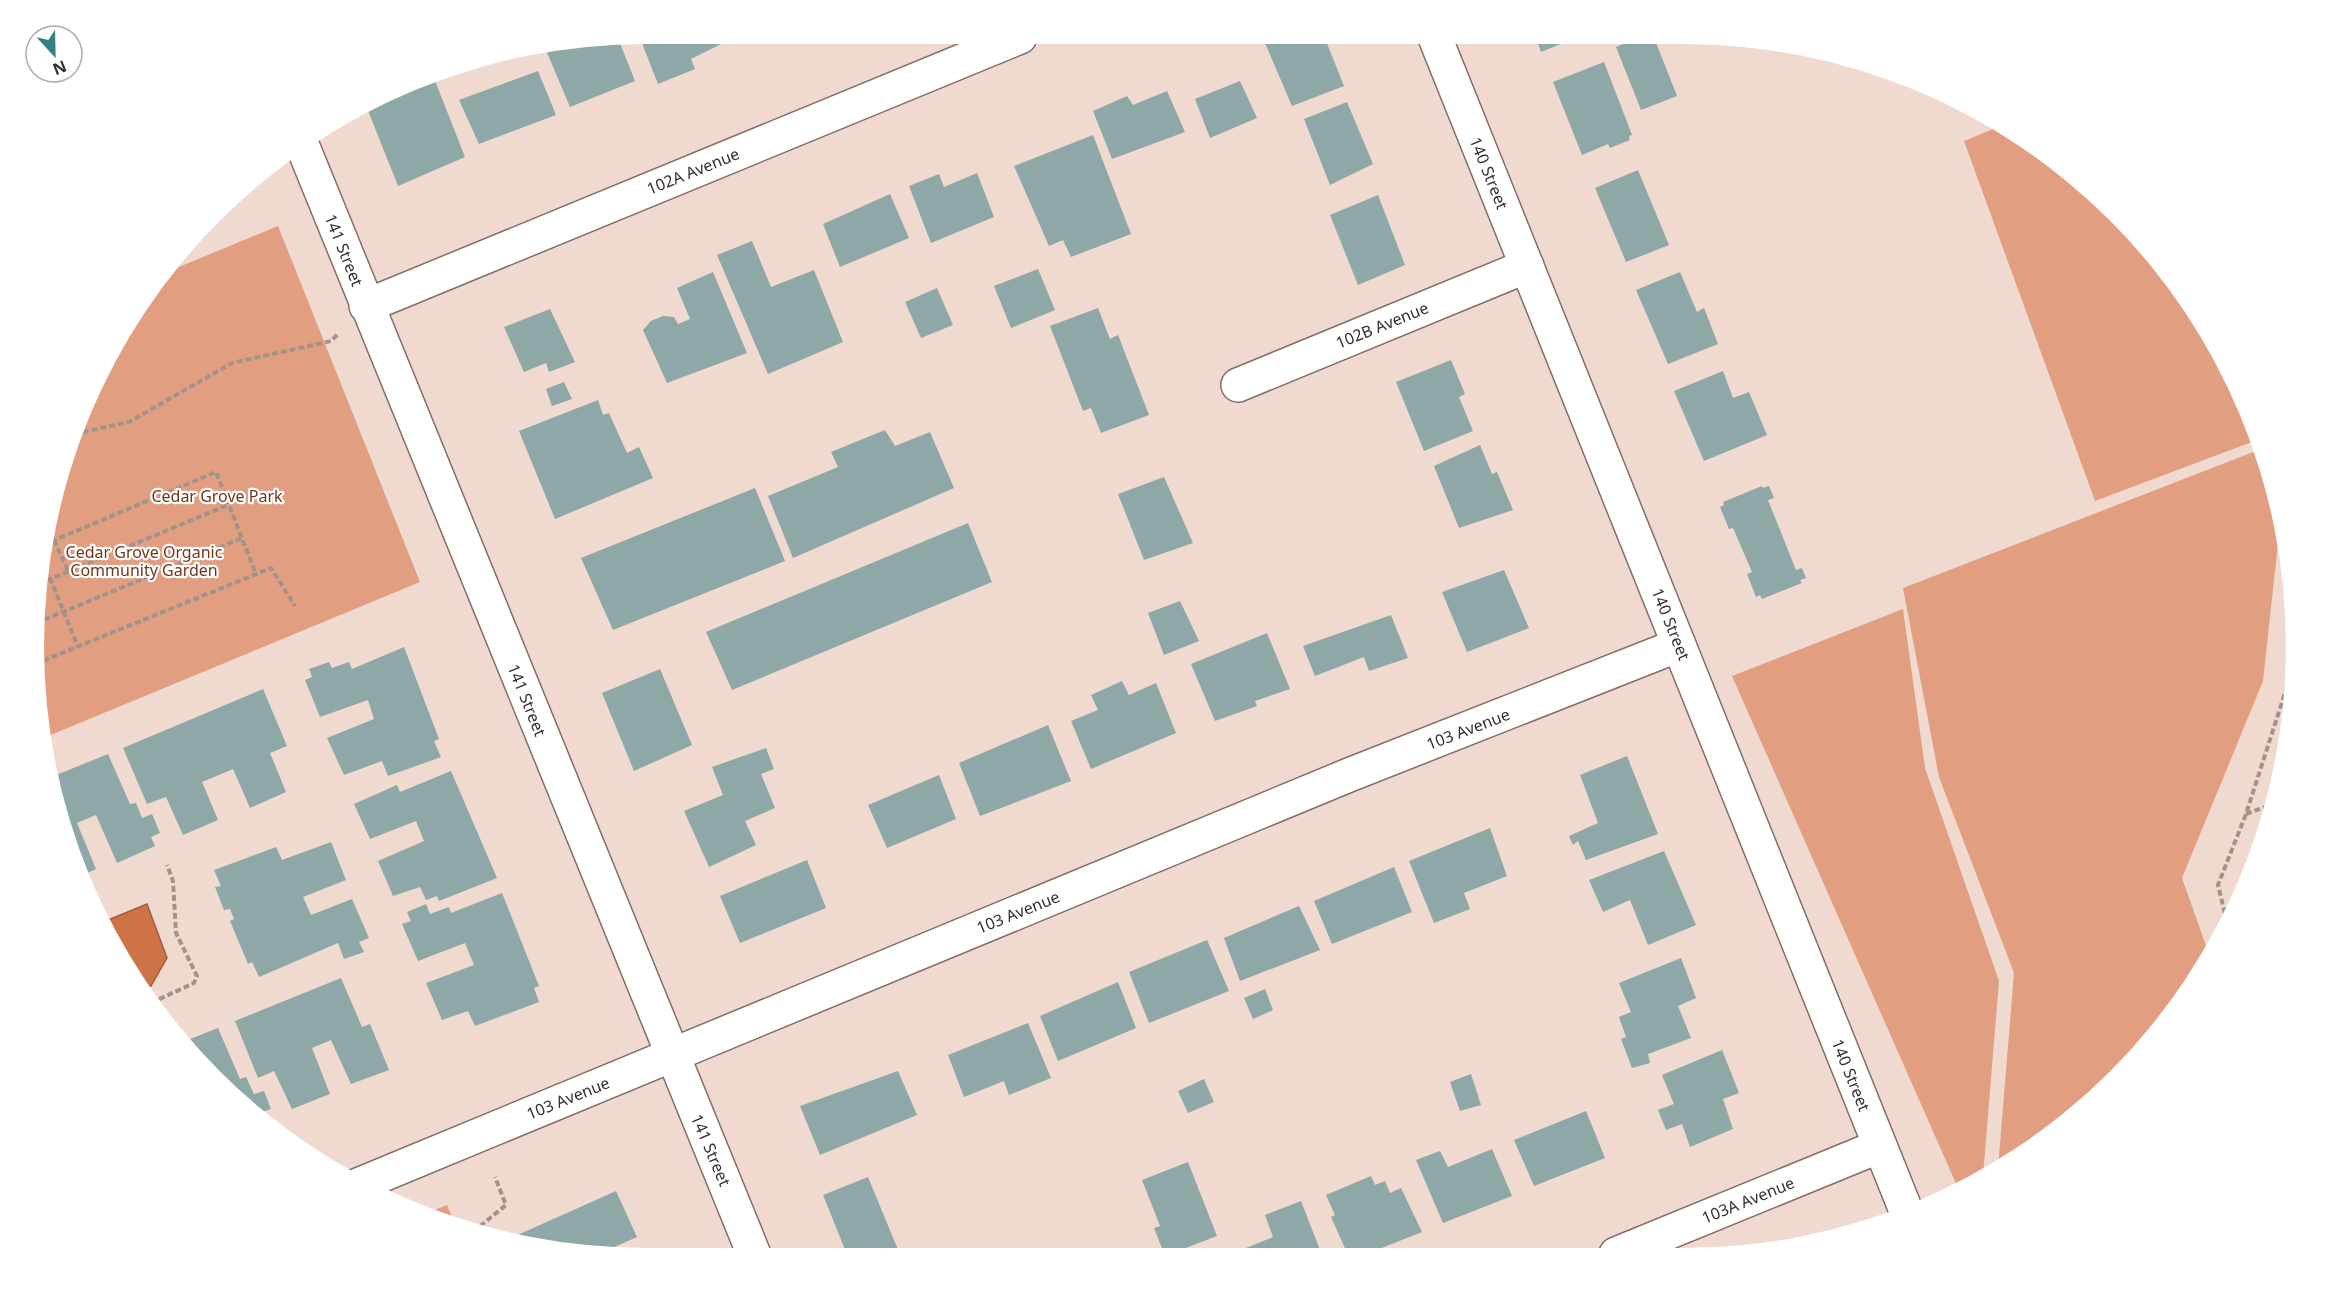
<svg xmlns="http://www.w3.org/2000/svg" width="2329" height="1292" font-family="'Noto Sans',sans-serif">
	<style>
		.green { fill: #e19e81 }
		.water { fill: #ce7248; stroke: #a15e3f; stroke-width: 1.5 }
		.building { fill: #8ea7a7 }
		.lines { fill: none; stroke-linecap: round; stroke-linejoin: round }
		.minor-casing { stroke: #826e66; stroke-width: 36 }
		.tertiary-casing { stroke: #826e66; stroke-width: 36 }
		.secondary-casing { stroke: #826e66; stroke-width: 36 }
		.path { stroke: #a2928a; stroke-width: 4; stroke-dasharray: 6 3; stroke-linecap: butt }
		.minor { stroke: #fff; stroke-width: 33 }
		.tertiary { stroke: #fff; stroke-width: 33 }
		.secondary { stroke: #fff; stroke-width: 33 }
		.labels { text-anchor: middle; stroke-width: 4.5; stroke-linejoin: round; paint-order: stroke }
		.street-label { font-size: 16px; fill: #372e2a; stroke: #fff }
		.park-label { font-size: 16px; fill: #723517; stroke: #fff }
	</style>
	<rect width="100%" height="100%" fill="#f0dad0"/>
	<path class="green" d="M2003,125L2087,185L2170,273L2233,375L2257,440L2095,501L1964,141Z
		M278,226L420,582L41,739L34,686L38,566L54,487L96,375L137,305L162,274Z
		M2261,449L2280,525L2263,681L2182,878L2210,957L2117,1079L2023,1156L1998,1168L2014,973L1939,777L1903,588Z
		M1903,609L1925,768L1999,981L1983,1176L1958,1188L1732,676Z
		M447,1205L455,1225L427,1213Z"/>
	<path class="water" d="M147,904L167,958L151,986L142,990L115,953L101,923Z"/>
	<path class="building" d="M1535,35H1583L1541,52Z
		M1646,35H1653L1677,96L1641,110L1616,47Z
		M1281,36H1324L1344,86L1292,106L1265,43Z
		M566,38H618L635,81L570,107L543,43Z
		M640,38H721L723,43L691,59L695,69L658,84Z
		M1604,62L1632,135L1629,136L1630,140L1610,148L1608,144L1582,155L1553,82Z
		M538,71L556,115L479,144L459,100Z
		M432,73L465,157L398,186L365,103Z
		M1240,81L1257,118L1210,138L1195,99Z
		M1167,91L1185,132L1112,159L1093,111L1127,96L1133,105Z
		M1347,102L1373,164L1330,185L1304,119Z
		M1093,135L1131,234L1071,257L1063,240L1049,246L1014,166Z
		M1638,170L1669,245L1626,262L1595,188Z
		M977,173L994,217L931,243L909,186L939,174L944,187Z
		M890,194L909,238L840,267L823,224Z
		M1378,195L1405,265L1358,285L1330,215Z
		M209,217L212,226L197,231L205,222Z
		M752,241L771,287L814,270L843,342L768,374L717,255Z
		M1038,269L1055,310L1011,328L994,286Z
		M713,272L747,353L667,383L643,330L651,321L663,316L674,317L678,324L690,319L677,288Z
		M1680,272L1697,312L1704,308L1718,344L1668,364L1636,290Z
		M937,288L953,325L921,338L905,302Z
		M1098,308L1110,339L1118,335L1149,415L1101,433L1091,408L1083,411L1050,326Z
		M550,309L575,362L549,372L546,363L524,372L504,327Z
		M1451,360L1465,394L1459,397L1473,431L1424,451L1396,382Z
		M1723,371L1733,398L1749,392L1767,435L1704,461L1674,391Z
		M564,382L572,399L552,406L546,389Z
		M598,400L603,415L609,413L627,453L639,447L653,478L555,519L519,431Z
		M885,430L895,446L930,432L954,488L793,558L768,496L838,467L831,452Z
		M1480,445L1492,474L1497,472L1513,510L1459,528L1434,466Z
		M1164,477L1193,543L1144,560L1118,494Z
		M1762,486L1763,488L1769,486L1774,498L1768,500L1796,570L1802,568L1806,578L1800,580L1802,583L1762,599L1760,595L1756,597L1747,574L1752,572L1733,528L1729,529L1720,507L1724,505L1723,502Z
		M755,488L785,561L613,630L581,558Z
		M968,523L992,582L732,690L706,632Z
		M1504,570L1529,628L1467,652L1442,592Z
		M1180,601L1199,641L1164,655L1148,613Z
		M1391,615L1408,658L1369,671L1364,657L1315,676L1303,646Z
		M1267,633L1290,689L1255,701L1257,706L1215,721L1191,664Z
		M404,647L439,739L434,741L441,757L388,776L382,761L344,775L327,738L374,719L368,700L320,717L305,680L312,677L309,669L329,662L332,668L349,662L352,669Z
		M660,669L692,745L634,771L602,693Z
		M1122,681L1129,695L1156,683L1176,733L1091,769L1071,721L1098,710L1091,695Z
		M263,689L287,746L270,753L286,792L250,808L233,769L202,782L218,820L183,835L166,797L147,804L123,748Z
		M1048,725L1071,781L980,816L959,763Z
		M766,748L774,769L761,774L775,808L745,821L756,845L709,867L684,811L723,795L712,767Z
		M108,754L130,804L136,803L142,818L152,814L160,833L151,837L155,846L117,863L96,815L77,823L96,869L79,877L49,778Z
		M1627,756L1658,834L1586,860L1578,841L1573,845L1569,836L1598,823L1580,775Z
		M451,771L497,878L439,901L437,896L426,900L420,887L393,896L378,861L424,841L416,821L370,839L354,804L397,785L400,792Z
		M939,775L956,819L887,848L868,805Z
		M1490,828L1507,876L1464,893L1470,909L1434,923L1409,861Z
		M331,842L346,880L303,897L311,915L352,899L369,938L359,942L364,952L344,959L338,943L259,977L252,962L248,964L230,921L234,919L230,909L224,910L215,887L221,886L214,870L276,847L282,860Z
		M1664,851L1696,925L1648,945L1630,900L1603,912L1589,880Z
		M807,860L826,908L740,943L720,896Z
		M1394,867L1412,912L1332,944L1314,901Z
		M502,893L539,986L534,988L539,1002L475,1026L468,1011L442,1020L426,983L474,965L465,943L418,961L402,924L411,921L407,912L426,904L430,914L449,907L451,913Z
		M1299,906L1320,950L1240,981L1224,938Z
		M1207,940L1229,991L1149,1023L1129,972Z
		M1681,958L1696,998L1678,1006L1691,1038L1648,1054L1650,1063L1632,1068L1621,1039L1626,1037L1619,1017L1631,1012L1619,983Z
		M341,978L362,1027L370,1024L389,1070L351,1084L331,1040L312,1048L330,1094L292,1109L274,1071L258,1078L235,1021Z
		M1118,982L1136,1028L1058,1061L1040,1016Z
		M1265,989L1273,1010L1253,1019L1244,998Z
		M1028,1023L1051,1078L1009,1095L1004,1081L964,1097L948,1055Z
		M218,1028L240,1079L246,1077L254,1094L264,1091L271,1109L262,1112L266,1120L263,1122L242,1107L180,1043Z
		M1722,1050L1739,1093L1723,1099L1733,1129L1690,1147L1682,1124L1666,1130L1658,1110L1674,1104L1662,1075Z
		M898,1071L917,1115L820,1155L800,1106Z
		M1471,1074L1481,1105L1460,1111L1450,1082Z
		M1204,1079L1214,1102L1188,1113L1178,1091Z
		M1586,1111L1605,1158L1534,1186L1514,1140Z
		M1492,1149L1512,1196L1443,1223L1416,1160L1440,1151L1448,1167Z
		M1188,1162L1217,1236L1165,1256L1154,1228L1160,1226L1142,1180Z
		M1371,1176L1375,1185L1385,1181L1390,1193L1401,1188L1422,1232L1364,1255H1348L1331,1217L1335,1215L1326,1195Z
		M868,1177L901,1257H848L823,1195Z
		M616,1191L637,1237L594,1256L504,1241Z
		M1301,1201L1322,1255L1243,1256L1241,1250L1273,1237L1265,1215Z"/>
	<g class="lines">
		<g class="minor-casing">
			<path id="minor" d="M301,142L755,1257
				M366,306L1020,37
				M1238,385L1527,266
				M1616,1254L1880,1146"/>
		</g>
		<g class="tertiary-casing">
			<path id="tertiary" d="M358,1185L1349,775L1679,645"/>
		</g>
		<g class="secondary-casing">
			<path id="secondary" d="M1434,35L1907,1213"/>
		</g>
		<path class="path" d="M74,434L129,422L232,363L331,341L338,334
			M54,540L68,571
			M43,545L216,472L256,574
			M50,578L78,647
			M38,584L228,505
			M2292,592L2294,637
			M36,623L242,538
			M35,664L271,568L295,606
			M2246,814L2273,804
			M2227,922L2218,885L2246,814L2293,668
			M151,1003L194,983L197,976L176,933L173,881L167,865
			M473,1232L506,1205L495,1177"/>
		<use href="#minor" class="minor"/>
		<use href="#tertiary" class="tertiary"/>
		<use href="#secondary" class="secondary"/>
	</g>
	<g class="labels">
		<g class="street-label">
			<text transform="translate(693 171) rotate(-22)" y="6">102A Avenue</text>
			<text transform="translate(1489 173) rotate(68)" y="6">140 Street</text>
			<text transform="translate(344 250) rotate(68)" y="6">141 Street</text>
			<text transform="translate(1382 325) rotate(-22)" y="6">102B Avenue</text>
			<text transform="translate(1671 624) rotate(68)" y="6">140 Street</text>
			<text transform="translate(527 700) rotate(68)" y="6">141 Street</text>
			<text transform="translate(1468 729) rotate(-21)" y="6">103 Avenue</text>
			<text transform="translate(1018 912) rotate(-22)" y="6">103 Avenue</text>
			<text transform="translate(1851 1075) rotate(68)" y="6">140 Street</text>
			<text transform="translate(568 1098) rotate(-22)" y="6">103 Avenue</text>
			<text transform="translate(711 1150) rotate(67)" y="6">141 Street</text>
			<text transform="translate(1748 1200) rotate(-22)" y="6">103A Avenue</text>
		</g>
		<g class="park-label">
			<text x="217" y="502">Cedar Grove Park</text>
			<text x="144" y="558">Cedar Grove Organic<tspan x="144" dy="18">Community Garden</tspan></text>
		</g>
	</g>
	<path d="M0 0H2329V1292H0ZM646 44H1684A602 602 0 0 1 2286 646V646A602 602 0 0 1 1684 1248H646A602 602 0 0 1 44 646V646A602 602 0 0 1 646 44Z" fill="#fff" fill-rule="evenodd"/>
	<g transform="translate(54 54) rotate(158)"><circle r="28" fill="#ffffff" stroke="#afabaa" stroke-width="1.5"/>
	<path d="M0-4.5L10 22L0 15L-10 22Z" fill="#378080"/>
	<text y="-9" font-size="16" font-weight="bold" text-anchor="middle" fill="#372e2a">N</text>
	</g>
</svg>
